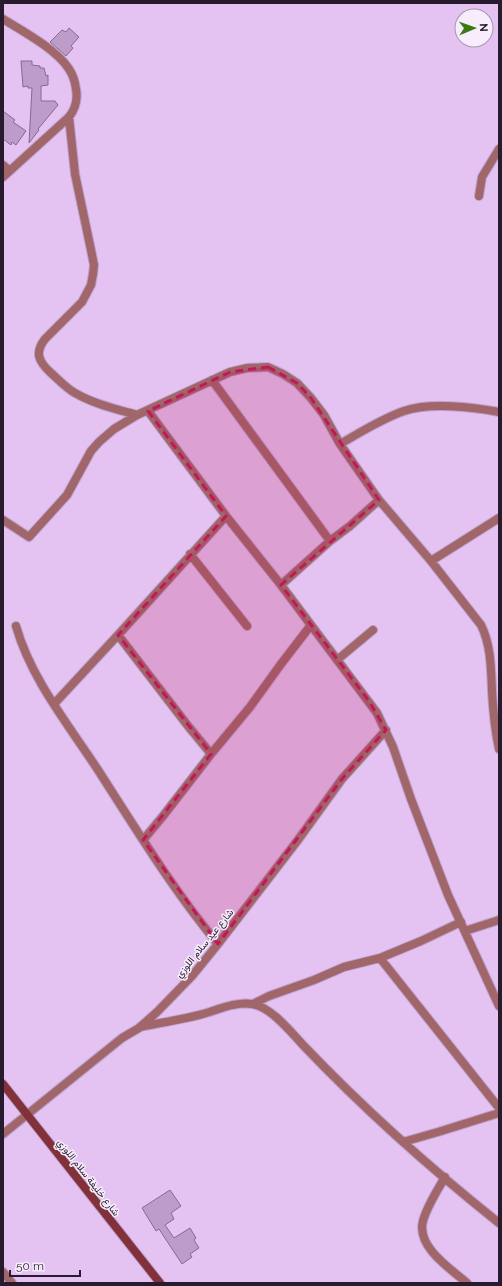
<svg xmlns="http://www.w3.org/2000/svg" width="502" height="1286" font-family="Raleway,Vazirmatn,sans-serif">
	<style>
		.building { fill: #bd9cca; stroke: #876893 }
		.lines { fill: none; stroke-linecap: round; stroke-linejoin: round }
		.street-casing { stroke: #bea1cb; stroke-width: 10 }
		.secondary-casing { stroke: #bea1cb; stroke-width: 10 }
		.street { stroke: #a06669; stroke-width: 8 }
		.secondary { stroke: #82303a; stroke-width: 8 }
		.marked { fill: #c2185b; fill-opacity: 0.2; stroke: #c2185b; stroke-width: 3; stroke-dasharray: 8 5; stroke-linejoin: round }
		.labels { text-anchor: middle; stroke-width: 3; stroke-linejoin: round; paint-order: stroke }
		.street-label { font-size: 10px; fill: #281b2d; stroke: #f7edfc }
	</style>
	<rect width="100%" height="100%" fill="#e4c2f2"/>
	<path class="building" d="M69,28L79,37L71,46L73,48L66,56L50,42L62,30L66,32Z
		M21,61H32V65L40,66V68H44L46,76L48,75V85L41,86V101H55L58,105L38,129L39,130L29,143L32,88H28V86L23,87Z
		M3,111L15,120L13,122L26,131L16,145L12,142L11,145L3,139Z
		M170,1190L181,1206L171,1213L174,1219L165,1225L174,1238L190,1228L196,1238L194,1240L199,1248L190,1254L192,1257L182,1264L159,1229L156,1231L142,1208Z"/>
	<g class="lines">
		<g class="street-casing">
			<path id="street" d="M3,19C24,32 56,49 69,69C73,75 75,81 76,89C78,100 76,108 69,117L3,177
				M69,117L75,174L91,250L94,265L93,274L91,285L82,302L45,339C34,353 39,362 51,373C59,380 66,388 75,393C94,404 116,409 137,415
				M3,165L9,170
				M479,196L482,177L499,149
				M212,380L330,541
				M148,411L226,516L281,585L377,713L393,747L411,799L448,895L499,1006
				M340,444C361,432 381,419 404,411C429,402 473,407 499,412
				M3,520L29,537L67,495L91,451L99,442L114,429L137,415L230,372L247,368L268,367L283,374L297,383L311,398L324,415L340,444L379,500L431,561L481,625C491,645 491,668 492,691C493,710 495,730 499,749
				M190,554L247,626
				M431,561L499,518
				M281,585L330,541L350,526L379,500
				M16,626C31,679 68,724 98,770C136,829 173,890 218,944
				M118,635L188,726L211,754
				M337,660L373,630
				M54,704L118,635L226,516
				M143,840L163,816L211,754L250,707L281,664L311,625
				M465,931L499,920
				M380,958L499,1108
				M253,1004L269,996L314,980L344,967L380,958L421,941L461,922
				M140,1027C159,1023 179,1020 199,1015C215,1011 236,1001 252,1004C271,1007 291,1032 303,1045C364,1109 430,1168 499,1223
				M3,1134L122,1038L139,1028L157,1012L192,976L218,944L298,840L342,779L386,730
				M403,1142L438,1132L499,1113
				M445,1177C437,1191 427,1206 423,1221C416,1247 451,1269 467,1283
				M3,1272L12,1283"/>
		</g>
		<g class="secondary-casing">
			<path id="secondary" d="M3,1084L160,1283"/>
		</g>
		<use href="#street" class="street"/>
		<use href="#secondary" class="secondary"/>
	</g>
	<path class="marked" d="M268,367L297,383L311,398L379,500L281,585L369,701L386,730L342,779L218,944L143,840L211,754L118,635L226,516L148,411L230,372Z"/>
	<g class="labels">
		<g class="street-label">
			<text transform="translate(204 943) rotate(-51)" y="4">شارع عيد سلام اللوزي</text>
			<text transform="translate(89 1177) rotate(52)" y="4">شارع خليفة سلام اللوزي</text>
		</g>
	</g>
	<rect width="502" height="1286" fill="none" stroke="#281b2d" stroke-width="8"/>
	<g transform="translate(474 28) rotate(88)"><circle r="19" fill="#f7edfc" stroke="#a499a9"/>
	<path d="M0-3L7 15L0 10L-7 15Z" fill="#3d7913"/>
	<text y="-6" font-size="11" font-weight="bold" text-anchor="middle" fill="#281b2d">N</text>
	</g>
	<path d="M10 1270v6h70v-6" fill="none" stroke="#281b2d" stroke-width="2"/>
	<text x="16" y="1270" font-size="12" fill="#281b2d" stroke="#f7edfc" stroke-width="3" paint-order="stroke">50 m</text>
</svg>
